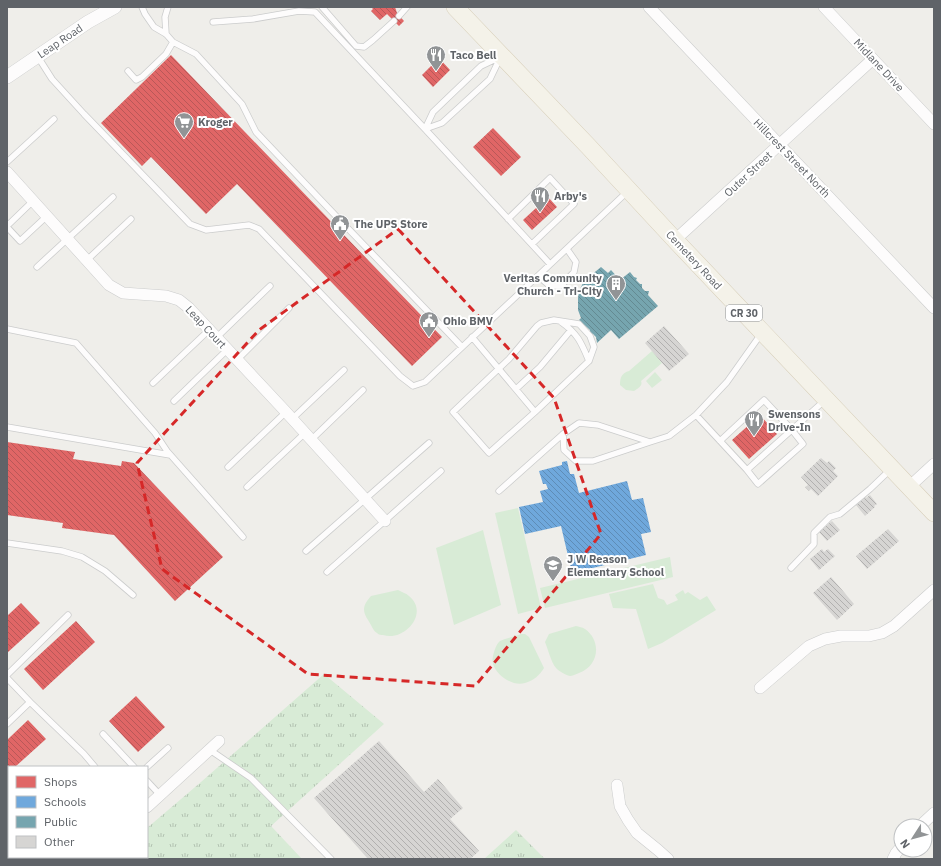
<svg xmlns="http://www.w3.org/2000/svg" width="941" height="866" font-family="'IBM Plex Sans',sans-serif">
	<style>
		.grass { fill: url(#grass-tufts) }
		.park { fill: #d8ebd6 }
		.shops { fill: url(#shops-back-hatch) }
		.schools { fill: url(#schools-back-hatch) }
		.public { fill: url(#public-back-hatch) }
		.building { fill: url(#building-back-hatch) }
		.lines { fill: none; stroke-linecap: round; stroke-linejoin: round }
		.service-casing { stroke: #cbcccc; stroke-width: 7 }
		.minor-casing { stroke: #cbcccc; stroke-width: 12 }
		.tertiary-casing { stroke: #cbcccc; stroke-width: 14 }
		.primary-casing { stroke: #d7ceb8; stroke-width: 18 }
		.service { stroke: #fdfcfc; stroke-width: 5.5 }
		.minor { stroke: #fdfcfc; stroke-width: 11 }
		.tertiary { stroke: #fdfcfc; stroke-width: 13 }
		.primary { stroke: #f4f2e9; stroke-width: 17 }
		.marked { fill: none; stroke: #d62828; stroke-width: 3; stroke-dasharray: 8 5; stroke-linejoin: round }
		.labels { text-anchor: middle; stroke-width: 4; stroke-linejoin: round; paint-order: stroke }
		.shield { fill: #fff; stroke: #8f9295; stroke-width: 1 }
		.shield-label { font-size: 10px; font-weight: bold; fill: #5f6368 }
		.street-label { font-size: 11px; fill: #5f6368; stroke: #fff }
		.poi-label { font-size: 11px; font-weight: bold; fill: #5f6368; stroke: #fff; text-anchor: start }
	</style>
	<defs>
		<pattern id="grass-tufts" width="24" height="20" patternUnits="userSpaceOnUse"><rect width="24" height="20" fill="#d8ebd6"/><path d="M3 7l-1-3M5 7V3M7 7l1-3M15 17l-1-3M17 17v-4M19 17l1-3" fill="none" stroke="#b2c2b1"/></pattern>
		<pattern id="shops-back-hatch" width="6" height="6" patternUnits="userSpaceOnUse"><rect width="6" height="6" fill="#e06666"/><path d="M-1 5l2 2M0 0l6 6M5-1l2 2" fill="none" stroke="#b95858"/></pattern>
		<pattern id="schools-back-hatch" width="6" height="6" patternUnits="userSpaceOnUse"><rect width="6" height="6" fill="#6fa8dc"/><path d="M-1 5l2 2M0 0l6 6M5-1l2 2" fill="none" stroke="#5e8cb6"/></pattern>
		<pattern id="public-back-hatch" width="6" height="6" patternUnits="userSpaceOnUse"><rect width="6" height="6" fill="#76a5af"/><path d="M-1 5l2 2M0 0l6 6M5-1l2 2" fill="none" stroke="#648a92"/></pattern>
		<pattern id="building-back-hatch" width="6" height="6" patternUnits="userSpaceOnUse"><rect width="6" height="6" fill="#d6d5d3"/><path d="M-1 5l2 2M0 0l6 6M5-1l2 2" fill="none" stroke="#b1b0af"/></pattern>
	</defs>
	<rect width="100%" height="100%" fill="#efeeea"/>
	<path class="grass" d="M324,674L384,724L271,826L302,859H110L112,857H147V828L201,782Z
		M516,830L545,859H484Z"/>
	<path class="park" d="M652,351L662,363L641,381C643,386 638,388 634,391L626,390L620,385C620,377 622,373 629,371Z
		M655,372L662,380L652,388L646,381Z
		M518,508L541,608L518,614L495,513Z
		M483,530L501,605L454,625L436,548Z
		M670,557L673,577L545,608L540,588Z
		M653,584L658,598L664,600L667,605L678,600L675,595L683,590L685,594L688,592L700,600L707,596L716,610L662,643L648,649L636,609L613,608L609,594Z
		M398,590C401,592 406,593 409,596C430,613 404,642 383,635C381,635 379,635 377,633C373,631 371,624 368,620C361,610 364,604 371,596Z
		M576,626C579,627 582,627 585,629C602,641 599,666 579,673C576,674 572,676 570,676C565,675 559,671 556,668C551,662 548,649 545,642L549,634Z
		M521,634H525L529,637L544,668C540,675 533,681 525,683C513,687 496,675 493,664C492,659 493,656 494,652C495,649 497,643 500,641C504,639 516,636 521,634Z"/>
	<path class="shops" d="M371,7H395L397,13L404,21L399,26L387,14L380,20L371,11L373,9Z
		M171,55L442,337L412,366L237,184L206,214L151,157L142,166L101,123Z
		M439,58L450,70L433,87L422,75Z
		M493,128L521,157L501,176L473,147Z
		M548,197L557,207L532,230L523,220Z
		M760,415L777,434L749,459L732,440Z
		M7,442L75,452L73,459L121,466L122,461L134,463L223,557L175,601L114,535L62,528L63,523L7,515Z
		M21,603L40,623L7,653V616Z
		M76,621L95,642L43,690L24,669Z
		M136,696L165,727L138,752L109,721Z
		M28,720L46,739L15,767H9V773L7,774V740Z"/>
	<path class="schools" d="M567,461L570,474H574L579,493L627,481L632,500L643,498L651,532L641,534L646,555L572,573L561,526L525,534L519,507L543,502L540,491L548,489L546,484H543L539,471L562,465V462Z"/>
	<path class="public" d="M601,267L608,273L611,270L620,280L630,272L634,277L637,278L636,280L640,284H642V288L645,291H649L648,295L658,306L619,339L611,330L597,343L596,337L593,334L590,333V330L579,320L581,318L578,310V298L579,291L584,281Z"/>
	<path class="building" d="M664,326L689,354L669,371L645,343Z
		M821,458L827,463L829,461L836,468L833,471L838,476L818,496L811,489L809,491L805,487L808,485L801,477Z
		M870,495L877,504L874,506L875,507L865,516L856,505L866,497V498Z
		M832,521L840,530L827,541L819,532Z
		M888,529L899,541L867,569L856,556Z
		M822,549L824,552L828,549L835,556L819,570L810,559Z
		M831,577L854,604L837,620L813,593Z
		M379,741L424,792L438,779L463,808L450,819L479,851L470,859H368L314,798Z"/>
	<g class="lines">
		<g class="service-casing">
			<path id="service" d="M142,7L145,14L154,27L166,34L173,42L196,54L242,104L256,132L335,215L462,347
				M322,7L356,46L364,47L373,40L394,21
				M399,16L407,7
				M213,22L253,19L299,11L315,12L425,129L550,264
				M166,34L165,17L168,7
				M38,57L52,79L84,114L190,224L206,230L249,225L259,229L400,376L413,386L425,382L627,192
				M128,71L136,80L142,77L166,54L173,42
				M425,129L442,123L490,79L500,58
				M425,129L433,112L481,66L500,57
				M7,162L54,119
				M508,219L550,178L574,204L532,244
				M7,226L33,201
				M7,227L20,241L47,216
				M87,260L131,219
				M37,267L113,197
				M538,276L550,286H561L574,272L576,262L567,249
				M554,320L579,324L590,336L594,347L589,361L535,412L489,453L453,412L509,359L537,326L541,323Z
				M561,322C578,334 581,342 589,361
				M7,329L76,343L155,433L167,451L243,537
				M472,337L535,412
				M216,338L270,286
				M237,360L289,308
				M153,383L209,330
				M516,389L540,367L571,330
				M174,401L227,350
				M696,415L747,470L824,401
				M292,419L344,370
				M7,427L170,455
				M563,434L564,450L576,461H593L650,442
				M311,440L363,390
				M720,441L764,400L792,430L803,444L758,484L747,470
				M228,467L286,412
				M247,487L305,433
				M499,491L563,434L579,423L598,425L650,442L669,436L696,415L727,382L761,334
				M7,543L62,551L82,557L105,571L133,595
				M306,551L429,443
				M791,568L814,544V533L830,517L840,514L870,489L891,469
				M327,572L441,471
				M7,675L68,615
				M7,678L30,702
				M7,724L30,702L84,754L95,767
				M103,734L134,767
				M210,750L251,778L331,859
				M147,767L168,748
				M147,781L160,795"/>
		</g>
		<g class="minor-casing">
			<path id="minor" d="M649,7L934,308
				M824,7L934,124
				M7,172L109,285L123,293L166,296L179,300L189,308L286,412L385,521
				M675,240L873,59
				M909,487L934,464
				M760,688L809,646L825,639L841,636H869L882,633L894,626L934,590
				M617,785L620,806L628,820L637,833L658,850L668,859
				M147,807L219,741
				M920,826L934,813
				M90,859L93,857
				M893,859L896,853L901,847"/>
		</g>
		<g class="tertiary-casing">
			<path id="tertiary" d="M7,77L88,22L115,7"/>
		</g>
		<g class="primary-casing">
			<path id="primary" d="M455,7L588,146L675,240L934,513"/>
		</g>
		<use href="#service" class="service"/>
		<use href="#minor" class="minor"/>
		<use href="#tertiary" class="tertiary"/>
		<use href="#primary" class="primary"/>
	</g>
	<path class="marked" d="M398,229L554,398L601,534L475,686L308,674L162,569L137,463L259,330Z"/>
	<defs>
		<g id="restaurant-pin" transform="scale(1)"><path d="M0 17L-7.5 6A9.5 9.5 0 1 1 7.5 6Z" fill="#919496" stroke="#fff"/><path d="M-5-6h1v4h1v-4h1v4h1v-4h1v5L-1.5 .5V6h-2V.5L-5-1ZM5-6V6H3V1.5H1.5Q1.5-4 5-6Z" fill="#fff"/></g>
		<g id="supermarket-pin" transform="scale(1)"><path d="M0 17L-7.5 6A9.5 9.5 0 1 1 7.5 6Z" fill="#919496" stroke="#fff"/><path d="M-6-5.5h2.5l.6 2H6L4.5 2H-2.5L-4.4-4H-6ZM-1.5 3.2a1.3 1.3 0 1 0 .1 0ZM3 3.2a1.3 1.3 0 1 0 .1 0Z" fill="#fff"/></g>
		<g id="civic-pin" transform="scale(1)"><path d="M0 17L-7.5 6A9.5 9.5 0 1 1 7.5 6Z" fill="#919496" stroke="#fff"/><path d="M-.6-6.5H3V-4.5H.6V-3L4-1V1h2V6H-6V1h2V-1L-.6-3ZM-1.2 2.5V6h2.4V2.5Z" fill="#fff"/></g>
		<g id="building-pin" transform="scale(1)"><path d="M0 17L-7.5 6A9.5 9.5 0 1 1 7.5 6Z" fill="#919496" stroke="#fff"/><path d="M-4-6H4V6H1V3H-1V6H-4ZM-2.5-4.3h1.7v1.8h-1.7ZM.8-4.3h1.7v1.8H.8ZM-2.5-1h1.7V.8h-1.7ZM.8-1h1.7V.8H.8Z" fill="#fff"/></g>
		<g id="school-pin" transform="scale(1)"><path d="M0 17L-7.5 6A9.5 9.5 0 1 1 7.5 6Z" fill="#919496" stroke="#fff"/><path d="M0-5L7-2L0 1L-7-2ZM-4 1L0 2.5L4 1V4Q0 6-4 4Z" fill="#fff"/></g>
	</defs>
	<g fill-rule="evenodd">
		<use href="#restaurant-pin" x="436" y="55"/>
		<use href="#supermarket-pin" x="184" y="122"/>
		<use href="#restaurant-pin" x="540" y="196"/>
		<use href="#civic-pin" x="340" y="224"/>
		<use href="#building-pin" x="616" y="284"/>
		<use href="#civic-pin" x="429" y="321"/>
		<use href="#restaurant-pin" x="754" y="420"/>
		<use href="#school-pin" x="553" y="565"/>
	</g>
	<g class="labels">
		<rect class="shield" x="726" y="305" width="36" height="16" rx="3"/>
		<g class="shield-label">
			<text x="744" y="317">CR 30</text>
		</g>
		<g class="street-label">
			<text transform="translate(60 41) rotate(-34)" y="4">Leap Road</text>
			<text transform="translate(879 65) rotate(47)" y="4">Midlane Drive</text>
			<text transform="translate(792 158) rotate(46)" y="4">Hillcrest Street North</text>
			<text transform="translate(748 174) rotate(-43)" y="4">Outer Street</text>
			<text transform="translate(694 260) rotate(47)" y="4">Cemetery Road</text>
			<text transform="translate(206 327) rotate(47)" y="4">Leap Court</text>
		</g>
		<g class="poi-label">
			<text x="450" y="59">Taco Bell</text>
			<text x="198" y="126">Kroger</text>
			<text x="554" y="200">Arby's</text>
			<text x="354" y="228">The UPS Store</text>
			<text x="602" y="282" text-anchor="end">Veritas Community<tspan x="602" dy="13">Church - Tri-City</tspan></text>
			<text x="443" y="325">Ohio BMV</text>
			<text x="768" y="418">Swensons<tspan x="768" dy="13">Drive-In</tspan></text>
			<text x="567" y="563">J W Reason<tspan x="567" dy="13">Elementary School</tspan></text>
		</g>
	</g>
	<rect width="941" height="866" fill="none" stroke="#5f6368" stroke-width="16"/>
	<rect x="8" y="766" width="140" height="92" fill="#ffffff" stroke="#bfc1c3"/>
	<rect x="16" y="776" width="20" height="12" fill="#e06666" stroke="#bfc1c3"/>
	<text x="44" y="786" font-size="12" fill="#5f6368">Shops</text>
	<rect x="16" y="796" width="20" height="12" fill="#6fa8dc" stroke="#bfc1c3"/>
	<text x="44" y="806" font-size="12" fill="#5f6368">Schools</text>
	<rect x="16" y="816" width="20" height="12" fill="#76a5af" stroke="#bfc1c3"/>
	<text x="44" y="826" font-size="12" fill="#5f6368">Public</text>
	<rect x="16" y="836" width="20" height="12" fill="#d6d5d3" stroke="#bfc1c3"/>
	<text x="44" y="846" font-size="12" fill="#5f6368">Other</text>
	<g transform="translate(913 838) rotate(234)"><circle r="19" fill="#ffffff" stroke="#bfc1c3"/>
	<path d="M0-3L7 15L0 10L-7 15Z" fill="#919496"/>
	<text y="-6" font-size="11" font-weight="bold" text-anchor="middle" fill="#5f6368">N</text>
	</g>
</svg>
